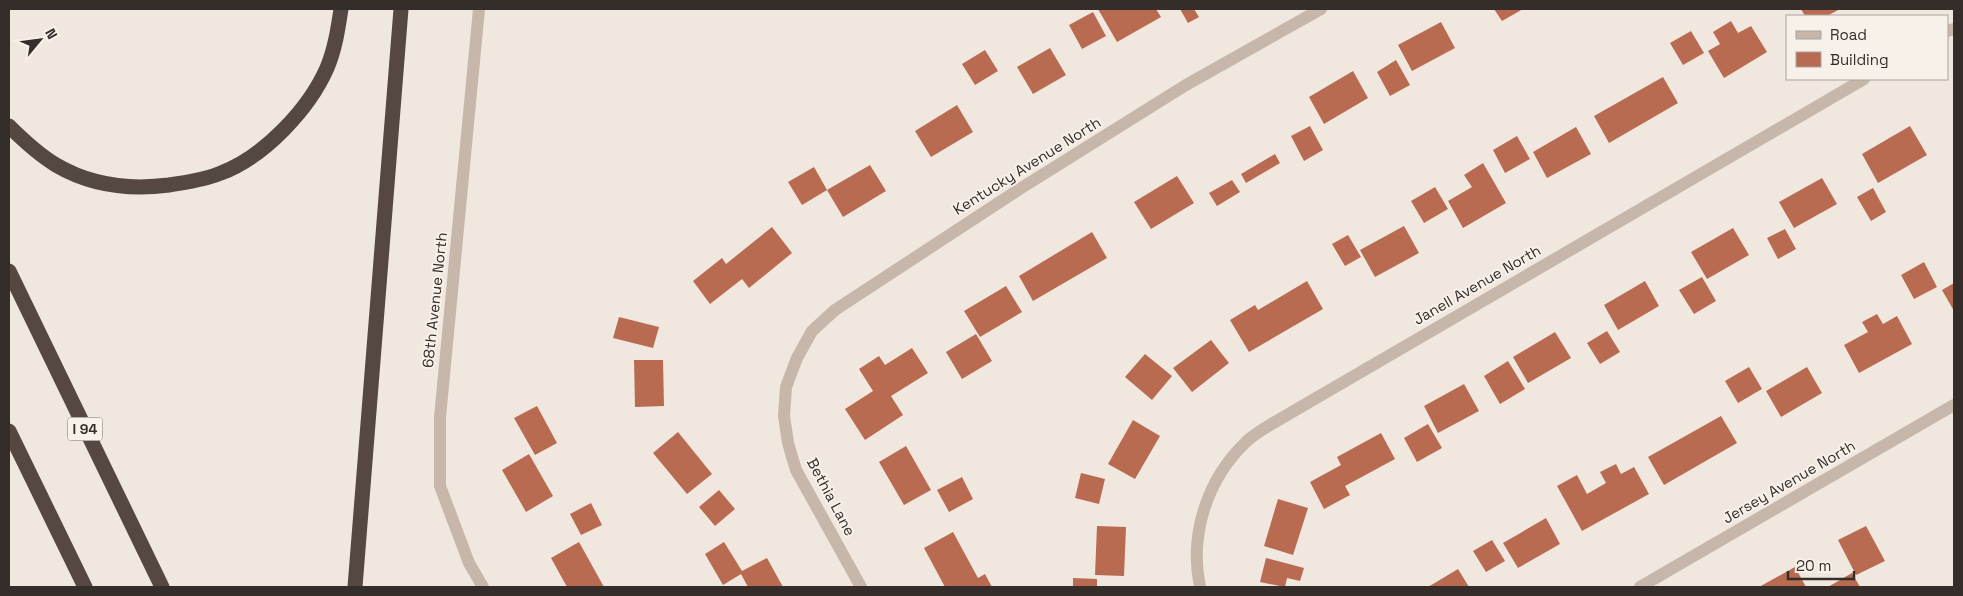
<svg xmlns="http://www.w3.org/2000/svg" width="1963" height="596" font-family="'Space Grotesk',sans-serif">
	<style>
		.building { fill: #b96b52 }
		.lines { fill: none; stroke-linecap: round; stroke-linejoin: round }
		.minor { stroke: #c7b7ab; stroke-width: 12 }
		.tertiary { stroke: #c7b7ab; stroke-width: 12 }
		.motorway { stroke: #554741; stroke-width: 15 }
		.labels { text-anchor: middle; stroke-width: 4; stroke-linejoin: round; paint-order: stroke }
		.shield { fill: #f8f1ea; stroke: #706863; stroke-width: 1 }
		.shield-label { font-size: 14px; font-weight: bold; fill: #352d29 }
		.street-label { font-size: 15px; fill: #352d29; stroke: #f8f1ea }
	</style>
	<rect width="100%" height="100%" fill="#f0e7de"/>
	<path class="building" d="M1098,9H1156L1161,17L1117,42Z
		M1180,9H1194L1199,17L1188,23Z
		M1494,9H1523L1502,21Z
		M1801,9H1840L1827,16H1805Z
		M1093,12L1106,36L1082,49L1069,25Z
		M1731,21L1738,33L1751,26L1767,52L1724,78L1708,51L1720,44L1713,32Z
		M1441,22L1455,48L1412,71L1398,45Z
		M1691,31L1704,53L1683,65L1670,43Z
		M1050,48L1066,75L1033,94L1017,67Z
		M985,50L998,71L975,85L962,64Z
		M1396,60L1410,85L1390,96L1377,72Z
		M1353,71L1368,98L1324,124L1309,97Z
		M1663,77L1678,103L1609,143L1594,116Z
		M957,105L973,132L931,157L915,131Z
		M1310,126L1323,150L1304,161L1291,136Z
		M1910,126L1927,155L1878,183L1862,154Z
		M1576,127L1591,154L1547,178L1533,152Z
		M1517,136L1530,159L1505,173L1493,150Z
		M1275,154L1280,163L1246,183L1241,174Z
		M1483,163L1506,203L1463,228L1448,201L1472,187L1464,175Z
		M870,165L886,191L843,217L827,190Z
		M814,167L827,190L802,205L788,182Z
		M1177,176L1194,203L1151,229L1134,202Z
		M1822,178L1837,204L1794,228L1779,202Z
		M1232,180L1240,192L1217,206L1209,193Z
		M1435,187L1448,209L1424,223L1411,201Z
		M1873,188L1886,212L1871,221L1857,197Z
		M1404,226L1419,253L1375,277L1360,250Z
		M772,227L792,253L749,288L742,279L710,304L693,281L722,258L726,264Z
		M1733,228L1749,255L1707,279L1691,252Z
		M1785,229L1796,249L1778,259L1767,238Z
		M1092,232L1107,258L1033,301L1019,276Z
		M1348,235L1361,257L1345,266L1332,244Z
		M1924,262L1937,287L1914,299L1901,275Z
		M1702,277L1716,301L1694,314L1679,290Z
		M1307,281L1323,309L1249,352L1230,320L1255,305L1258,310Z
		M1645,281L1659,306L1618,330L1604,305Z
		M1954,283V311L1942,290Z
		M1006,286L1022,312L980,337L964,311Z
		M1877,314L1883,324L1897,316L1912,344L1859,373L1844,345L1868,332L1862,322Z
		M619,317L659,327L653,348L613,338Z
		M1607,331L1620,352L1600,364L1587,343Z
		M1555,332L1571,358L1528,383L1513,357Z
		M976,334L992,361L962,379L946,352Z
		M1211,340L1229,363L1192,392L1173,368Z
		M912,348L928,373L891,396L903,415L865,440L845,409L873,391L859,369L879,356L885,365Z
		M1145,354L1172,376L1152,400L1125,377Z
		M634,360H663L664,406L635,407Z
		M1508,361L1525,389L1500,404L1484,376Z
		M1749,367L1762,389L1738,403L1725,381Z
		M1807,367L1822,393L1781,417L1766,391Z
		M1464,384L1479,411L1438,433L1424,406Z
		M537,406L557,443L535,455L514,418Z
		M1721,416L1737,443L1664,485L1648,457Z
		M1133,420L1160,436L1135,479L1108,464Z
		M1428,424L1442,448L1417,462L1404,438Z
		M678,432L712,474L687,494L653,453Z
		M1381,433L1395,459L1345,486L1350,495L1324,509L1310,482L1341,465L1337,457Z
		M906,446L931,490L904,505L879,462Z
		M529,454L553,496L526,512L502,470Z
		M1616,464L1621,474L1634,467L1649,494L1582,531L1557,486L1577,475L1587,494L1606,483L1600,472Z
		M1081,473L1105,479L1099,504L1075,498Z
		M962,477L973,499L949,512L937,490Z
		M719,490L735,509L715,526L699,507Z
		M1278,499L1308,508L1293,555L1264,546Z
		M591,503L602,525L581,535L570,514Z
		M1546,518L1560,544L1518,568L1503,543Z
		M1097,526L1126,527L1124,576L1095,575Z
		M1866,526L1885,561L1856,575L1838,540Z
		M953,532L978,578L985,574L992,587H945L924,548Z
		M1492,540L1505,561L1486,572L1473,551Z
		M579,542L604,587H567L551,558Z
		M724,542L742,571L767,558L783,587H748L741,574L723,585L705,554Z
		M1266,558L1304,568L1300,581L1287,578L1285,587L1260,582Z
		M1795,567L1806,587H1759Z
		M1458,569L1469,587H1428Z
		M1852,573L1860,587H1828Z
		M1073,578L1097,579V587H1073Z"/>
	<g class="lines">
		<path class="minor" d="M1947,31L1954,29
			M861,587L796,470L788,443L784,416L786,387L797,358L812,331L835,310L1018,190L1186,85L1321,9
			M1200,587C1189,535 1207,479 1246,442C1254,434 1265,428 1275,422L1864,79
			M1640,587L1954,405"/>
		<path class="tertiary" d="M479,9L440,417V486L469,563L483,587"/>
		<path class="motorway" d="M9,126C23,140 38,154 56,165C90,185 130,190 169,185C187,182 205,180 221,173C264,157 309,109 327,68C335,49 338,29 341,9
			M9,271L162,587
			M9,431L85,587
			M355,587L401,9"/>
	</g>
	<g class="labels">
		<rect class="shield" x="67.5" y="417.5" width="35" height="23" rx="4"/>
		<g class="shield-label">
			<text x="85" y="434">I 94</text>
		</g>
		<g class="street-label">
			<text transform="translate(1027 166) rotate(-32)" y="5">Kentucky Avenue North</text>
			<text transform="translate(1477 285) rotate(-30)" y="5">Janell Avenue North</text>
			<text transform="translate(435 300) rotate(-84)" y="5">68th Avenue North</text>
			<text transform="translate(1789 482) rotate(-30)" y="5">Jersey Avenue North</text>
			<text transform="translate(831 497) rotate(62)" y="5">Bethia Lane</text>
		</g>
	</g>
	<rect width="1963" height="596" fill="none" stroke="#352d29" stroke-width="20"/>
	<rect x="1786" y="15" width="162" height="65" fill="#f8f1ea" stroke="#aaa39d"/>
	<rect x="1796" y="31" width="25" height="8" fill="#c7b7ab" stroke="#aaa39d"/>
	<text x="1830" y="40" font-size="15" fill="#352d29">Road</text>
	<rect x="1796" y="52" width="25" height="15" fill="#b96b52" stroke="#aaa39d"/>
	<text x="1830" y="65" font-size="15" fill="#352d29">Building</text>
	<g transform="translate(40 40) rotate(61)" stroke="#f8f1ea" stroke-width="4" paint-order="stroke">
	<path d="M0-4L9 19L0 12L-9 19Z" fill="#352d29"/>
	<text y="-8" font-size="14" font-weight="bold" text-anchor="middle" fill="#352d29">N</text>
	</g>
	<path d="M1788 571v8h66v-8" fill="none" stroke="#352d29" stroke-width="2.5"/>
	<text x="1796" y="571" font-size="15" fill="#352d29" stroke="#f8f1ea" stroke-width="4" paint-order="stroke">20 m</text>
</svg>
